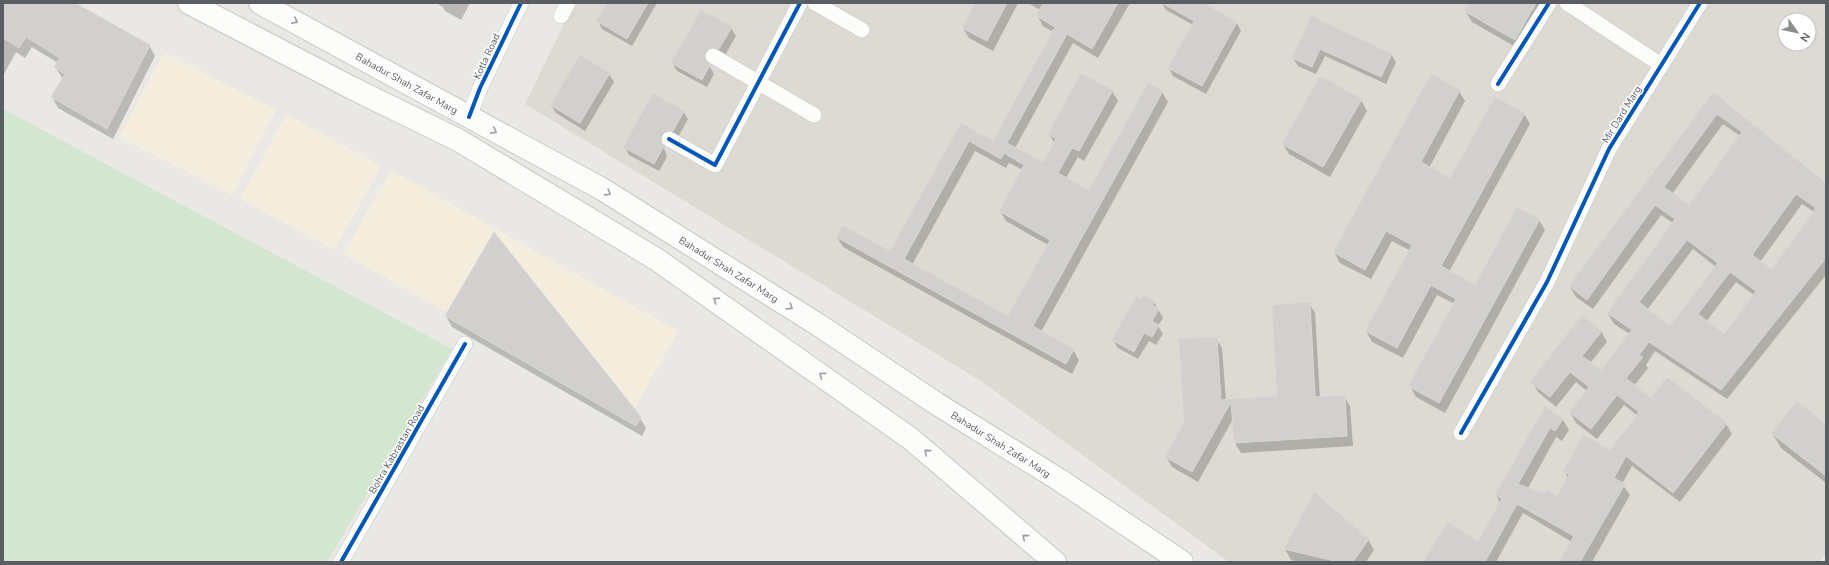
<svg xmlns="http://www.w3.org/2000/svg" width="1829" height="565" font-family="'Nunito Sans',sans-serif">
	<style>
		.commercial { fill: #f4ecdc }
		.education { fill: #dddad3; fill-rule: evenodd }
		.green { fill: #d3e6cf }
		.shadow { fill: #0003; fill-rule: evenodd }
		.building { fill: #d1d0ce; stroke: #d8d7d4; fill-rule: evenodd }
		.lines { fill: none; stroke-linecap: round; stroke-linejoin: round }
		.street-casing { stroke: #c5c5c5; stroke-width: 16 }
		.secondary-casing { stroke: #c6c6c6; stroke-width: 24 }
		.street { stroke: #fcfcfb; stroke-width: 15 }
		.secondary { stroke: #fcfcfb; stroke-width: 22 }
		.cycleway-casing { stroke: #fff; stroke-width: 6 }
		.cycleway { stroke: #0057b8; stroke-width: 4 }
		.oneway { stroke: #9b9d9f }
		.labels { text-anchor: middle; stroke-width: 3; stroke-linejoin: round; paint-order: stroke }
		.street-label { font-size: 10px; fill: #5a5e62; stroke: #fff }
	</style>
	<rect width="100%" height="100%" fill="#e9e8e4"/>
	<path class="commercial" d="M164,52L276,110L232,195L119,137Z
		M286,114L381,166L335,250L240,199Z
		M391,170L678,331L631,415L343,254Z"/>
	<path class="education" d="M574,3H1826V553L1820,562H1229L981,381L525,104ZM1785,20H1809V44H1785Z"/>
	<path class="green" d="M3,109L452,349L327,562H3Z"/>
	<path class="shadow" d="M3,3H73L149,45L155,56L113,139L58,108L52,97L63,79L55,67L58,63L32,47L25,58L16,52L3,76Z
		M436,3H468L469,5L461,20L445,11L443,7Z
		M608,3H657L632,46L602,29L598,21Z
		M976,3H1018L993,51L969,38L963,28Z
		M1028,3H1130L1098,58L1073,43L1015,148L1044,164L1055,144L1049,134L1112,91L1118,101L1084,161L1078,157L1066,178L1090,191L1162,92L1168,102L1041,332L1073,350L1079,360L1072,374L843,247L837,237L891,253L961,125L993,142L1053,32L1043,26L1037,16L1040,10ZM975,151L1006,168L1009,163L1023,170L1000,211L1006,221L1048,245L1008,318L912,265Z
		M1162,3H1207L1206,6L1237,23L1241,31L1206,94L1173,76L1169,68L1193,25L1166,10Z
		M1470,3H1548L1521,50L1472,22L1465,11Z
		M1311,18L1391,54L1396,62L1386,84L1325,56L1316,74L1298,66L1293,58Z
		M731,28L736,36L724,57L709,60V65L714,74L707,87L677,71L672,63Z
		M609,74L614,82L585,131L556,113L551,105Z
		M1459,91L1465,101L1429,168L1451,180L1524,114L1530,124L1449,272L1475,286L1539,220L1545,230L1445,413L1416,397L1410,386L1455,304L1437,295L1403,358L1372,342L1366,331L1411,251L1392,241L1371,279L1340,263L1334,252Z
		M1714,93L1826,185V275L1727,399L1655,351L1646,365L1648,368L1634,386L1651,399L1667,378L1726,424L1732,434L1680,502L1632,466L1622,484L1630,495L1592,562H1560L1572,542L1523,513L1496,562H1424L1478,542L1500,503L1496,495L1545,408L1563,420L1569,430L1562,441L1556,437L1528,488L1557,497L1568,478L1564,471L1610,452L1638,416L1624,405L1597,439L1576,423L1570,412L1587,391L1576,382L1556,407L1538,392L1532,382L1601,331L1607,342L1590,363L1601,372L1630,334L1614,324L1608,314L1673,223L1661,215L1593,309L1576,297L1570,287ZM1723,124L1740,136L1689,207L1672,194ZM1802,204L1814,212L1772,271L1760,262ZM1693,249L1716,267L1670,327L1647,310ZM1736,282L1754,295L1725,335L1706,322Z
		M1361,100L1367,111L1330,177L1289,154L1283,144Z
		M683,111L688,119L677,139L665,143L664,148L667,157L659,171L629,155L625,147Z
		M1142,301L1154,302L1163,318L1158,326L1163,334L1156,345L1149,341L1138,359L1118,348L1113,340Z
		M1309,303L1315,313L1320,398L1344,396L1350,406L1353,446L1241,453L1235,443L1233,419L1198,482L1172,467L1166,457L1185,423L1216,338L1222,348L1226,400L1278,397Z
		M446,316L640,418L646,428L642,436L452,327Z
		M1826,425V483L1781,448L1772,433Z
		M1368,539L1374,550L1366,562H1301L1291,560L1285,549Z"/>
	<path class="building" d="M3,3H75L150,45L107,129L51,97L65,74L54,67L60,58L26,37L19,48L3,38Z
		M607,3H648L627,39L596,21Z
		M975,3H1007L987,41L962,28Z
		M1043,3H1118L1092,49L1067,34L1007,143L1043,162L1056,139L1048,134L1081,73L1113,90L1079,151L1072,148L1058,173L1089,190L1148,83L1163,91L1033,326L1074,349L1066,364L836,237L842,225L890,251L961,123L993,141L1055,27L1036,16ZM969,141L1001,159L1004,153L1024,165L999,211L1050,240L1008,316L904,259Z
		M1162,3H1203L1237,22L1202,86L1168,68L1194,21Z
		M1469,3H1536L1515,40L1464,11Z
		M701,10L732,27L719,49L713,47L705,52V60L710,65L702,80L671,63Z
		M1311,16L1392,54L1381,77L1320,49L1312,67L1292,58Z
		M580,55L610,73L580,123L550,105Z
		M1431,74L1460,90L1421,162L1450,178L1495,97L1525,113L1441,266L1475,285L1517,207L1540,219L1439,403L1408,386L1456,299L1431,285L1397,348L1365,331L1412,245L1386,231L1365,270L1333,252Z
		M1320,76L1362,99L1323,167L1282,144Z
		M1713,92L1826,183V258L1721,390L1649,342L1639,355L1643,357L1626,378L1651,398L1667,377L1727,423L1673,493L1626,456L1614,478L1625,484L1580,562H1559L1574,536L1517,504L1485,562H1423L1447,522L1478,541L1502,499L1495,495L1545,406L1563,419L1555,431L1550,428L1518,484L1545,494L1547,490L1557,496L1569,475L1563,471L1583,435L1610,450L1639,412L1617,395L1591,429L1569,412L1589,387L1570,372L1550,397L1530,382L1582,315L1602,331L1582,356L1601,370L1632,330L1607,313L1675,219L1655,205L1587,300L1569,286ZM1717,114L1742,132L1689,205L1664,187ZM1796,194L1816,208L1772,269L1752,255ZM1687,240L1718,263L1670,326L1639,302ZM1730,272L1756,291L1724,334L1698,314Z
		M653,93L684,111L673,131H665L661,135L660,139L664,146L654,164L623,147Z
		M494,232L641,417L636,426L445,316Z
		M1144,295L1155,301L1152,305L1159,309L1152,321L1159,325L1152,337L1144,333L1134,352L1112,340L1136,297L1141,300Z
		M1310,302L1315,397L1345,395L1347,436L1234,443L1231,402L1192,472L1165,457L1184,423L1179,339L1217,337L1221,400L1277,396L1272,305Z
		M1797,401L1826,424V476L1771,433Z
		M1314,492L1369,539L1353,562H1339L1284,549Z"/>
	<g class="lines">
		<g class="street-casing">
			<path id="street" d="M815,3L862,30
				M1567,3L1661,65
				M561,16L568,3
				M713,56L814,115
				M1498,84L1549,3
				M469,117L480,88L521,3
				M669,139L715,165L800,3
				M1461,433L1547,282L1609,149L1700,3
				M341,562L465,344"/>
		</g>
		<g class="secondary-casing">
			<path id="secondary" d="M189,3L352,88L458,140L656,259L911,439L1055,562
				M260,3L602,189L817,324L937,404L1058,479L1182,562"/>
		</g>
		<use href="#street" class="street"/>
		<use href="#secondary" class="secondary"/>
		<g class="cycleway-casing">
			<path id="cycleway" d="M1498,84L1549,3
				M469,117L480,88L521,3
				M669,139L715,165L800,3
				M1461,433L1547,282L1609,149L1700,3
				M341,562L465,344"/>
		</g>
		<use href="#cycleway" class="cycleway"/>
	</g>
	<defs><path id="oneway-chevron" d="M-2-3.5L2.5 0L-2 3.5" fill="none" stroke-width="1.6" stroke-linecap="round" stroke-linejoin="round"/></defs>
	<g class="oneway">
		<use href="#oneway-chevron" transform="translate(295 21) rotate(27)"/>
		<use href="#oneway-chevron" transform="translate(494 131) rotate(28)"/>
		<use href="#oneway-chevron" transform="translate(608 193) rotate(32)"/>
		<use href="#oneway-chevron" transform="translate(716 300) rotate(-146)"/>
		<use href="#oneway-chevron" transform="translate(790 307) rotate(33)"/>
		<use href="#oneway-chevron" transform="translate(822 375) rotate(-144)"/>
		<use href="#oneway-chevron" transform="translate(927 452) rotate(-139)"/>
		<use href="#oneway-chevron" transform="translate(1025 537) rotate(-139)"/>
	</g>
	<g class="labels">
		<g class="street-label">
			<text transform="translate(486 56) rotate(-65)" y="4">Kotla Road</text>
			<text transform="translate(407 83) rotate(29)" y="4">Bahadur Shah Zafar Marg</text>
			<text transform="translate(1621 114) rotate(-58)" y="4">Mir Dard Marg</text>
			<text transform="translate(729 269) rotate(32)" y="4">Bahadur Shah Zafar Marg</text>
			<text transform="translate(1001 444) rotate(32)" y="4">Bahadur Shah Zafar Marg</text>
			<text transform="translate(396 449) rotate(-60)" y="4">Bohra Kabrastan Road</text>
		</g>
	</g>
	<rect width="1829" height="565" fill="none" stroke="#5a5e62" stroke-width="8"/>
	<g transform="translate(1797 32) rotate(123)"><circle r="19" fill="#ffffff" stroke="#bdbfc0"/>
	<path d="M0-3L7 15L0 10L-7 15Z" fill="#8c8e90"/>
	<text y="-6" font-size="11" font-weight="bold" text-anchor="middle" fill="#5a5e62">N</text>
	</g>
</svg>
